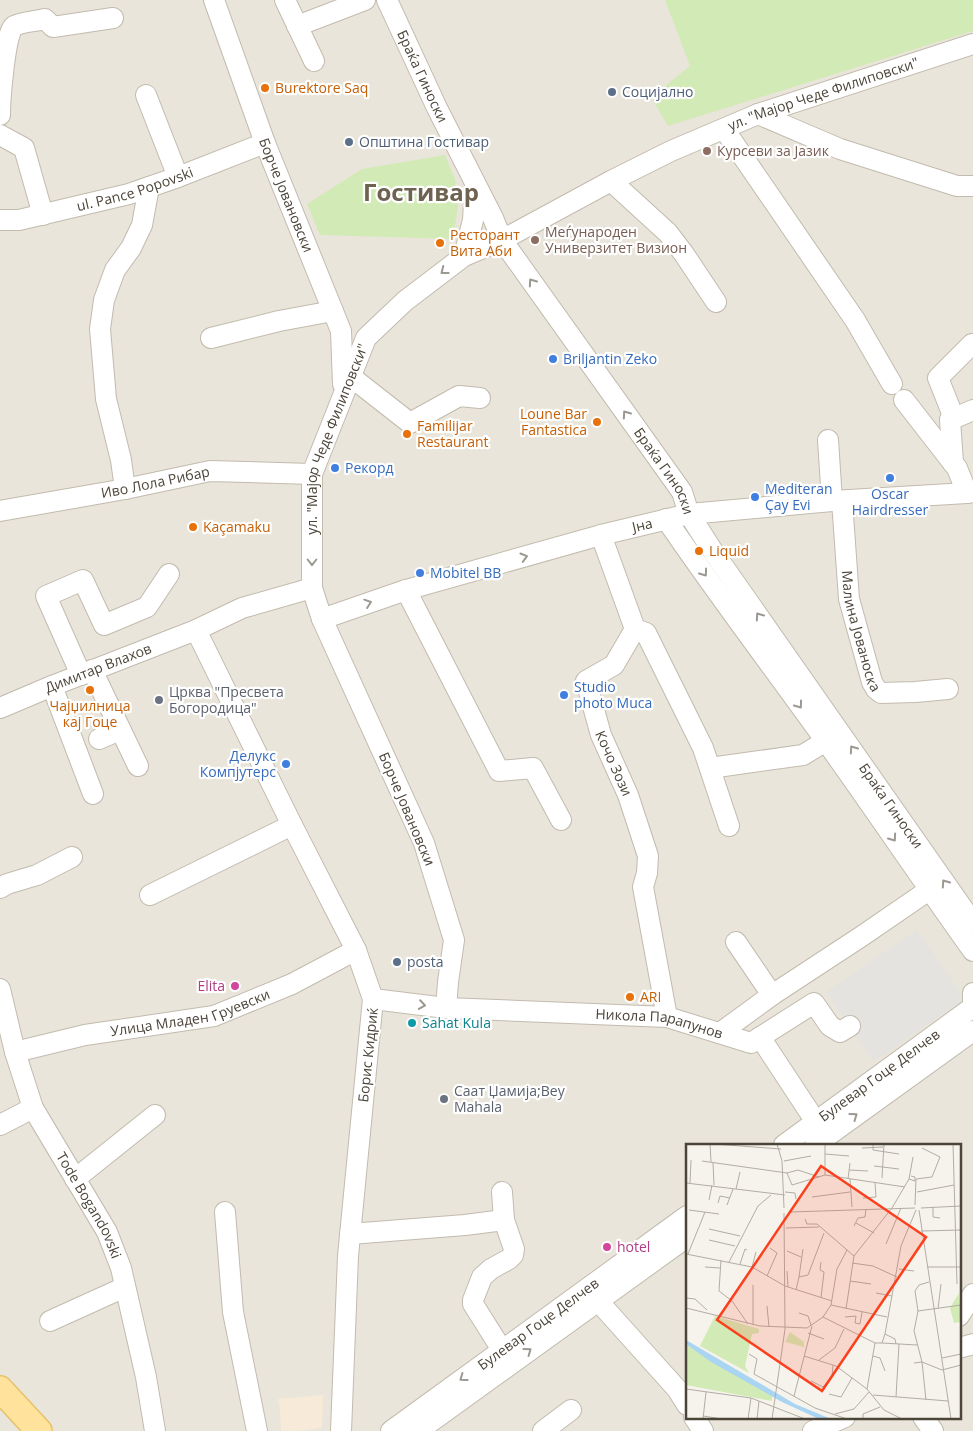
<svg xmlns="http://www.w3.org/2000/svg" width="973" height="1431" font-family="'Open Sans',sans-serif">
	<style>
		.residential { fill: #eae5da; fill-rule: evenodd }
		.commercial { fill: #f7ead8 }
		.green { fill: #d2eab5 }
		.parking { fill: #e5e3e0 }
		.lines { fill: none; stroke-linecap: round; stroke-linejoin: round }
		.minor-casing { stroke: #c2bbae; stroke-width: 22 }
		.major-casing { stroke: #e6c16a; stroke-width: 28 }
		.minor { stroke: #fff; stroke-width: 20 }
		.major { stroke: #ffe39c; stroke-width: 25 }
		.oneway { stroke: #9c9892 }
		.food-dot { fill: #e8710a; stroke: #fff; stroke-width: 2 }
		.service-dot { fill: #5c6f8a; stroke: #fff; stroke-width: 2 }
		.education-dot { fill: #8d6e63; stroke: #fff; stroke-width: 2 }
		.shop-dot { fill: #3f7fe0; stroke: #fff; stroke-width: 2 }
		.worship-dot { fill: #6b7280; stroke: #fff; stroke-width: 2 }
		.hotel-dot { fill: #d1479c; stroke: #fff; stroke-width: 2 }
		.culture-dot { fill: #0f9aa8; stroke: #fff; stroke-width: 2 }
		.labels { text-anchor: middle; stroke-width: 4.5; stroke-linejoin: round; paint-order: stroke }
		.street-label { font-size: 14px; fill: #4b4439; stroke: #fff }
		.food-label { font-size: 14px; fill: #c56008; stroke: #fff; text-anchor: start }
		.service-label { font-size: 14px; fill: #4e5e75; stroke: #fff; text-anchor: start }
		.education-label { font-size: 14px; fill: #785e54; stroke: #fff; text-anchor: start }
		.shop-label { font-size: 14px; fill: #366cbe; stroke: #fff; text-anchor: start }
		.worship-label { font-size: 14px; fill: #5b616d; stroke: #fff; text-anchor: start }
		.hotel-label { font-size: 14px; fill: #b23c85; stroke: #fff; text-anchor: end }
		.culture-label { font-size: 14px; fill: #0d838f; stroke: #fff; text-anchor: start }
		.town-label { font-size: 24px; font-weight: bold; fill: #6e6250; stroke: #fff }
		.inset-road { fill: none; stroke: #b2ada4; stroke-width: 1 }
		.view { fill: #fc3f1d; fill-opacity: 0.15; stroke: #fc3f1d; stroke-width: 2.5 }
		.inset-edge { fill: none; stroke: #4b4439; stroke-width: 2.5 }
	</style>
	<rect width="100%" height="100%" fill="#f6f3ec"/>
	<path class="residential" d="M0,0H973V1431H0ZM687,1145H959V1417H687Z"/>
	<path class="commercial" d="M323,1395L322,1428L299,1431H281L280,1410L278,1399Z"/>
	<path class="green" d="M665,0H973V31L668,126L651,97L690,66Z
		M445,155L455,179L458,206L453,239L320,235L307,204L362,169Z"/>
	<path class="parking" d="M917,930L965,999L874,1061L826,992Z"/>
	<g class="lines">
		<g class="minor-casing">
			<g id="minor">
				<path id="s1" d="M214,0L265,143L341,331L343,384"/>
				<path d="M285,0L314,61"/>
				<path id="s2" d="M387,0L437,108L493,218L502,240L682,492L689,514L712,550L973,923"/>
				<path d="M297,26L365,0"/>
				<path d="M146,95L178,177"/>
				<path d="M758,114L840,149L957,186H973"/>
				<path d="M0,115C0,101 5,32 14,26C21,22 37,21 45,19L53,27L113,18"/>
				<path d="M724,129L855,320L892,384"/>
				<path d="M0,135L24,148L43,215"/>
				<path d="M611,181L668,233L684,254L716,302"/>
				<path id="s3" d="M0,220H19L129,194L178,177L265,143"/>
				<path d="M464,256L473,220L475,186"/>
				<path d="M211,338L279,321L333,311"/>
				<path d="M350,376L410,423L459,396L480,398"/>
				<path d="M904,400L953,463L957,468L967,493"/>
				<path d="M954,418L938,378L972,344"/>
				<path d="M828,440L832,501"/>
				<path d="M953,463L950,420L973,410"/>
				<path d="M125,489L121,460L106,399L100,329L104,300L115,270L131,248L142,225L149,187"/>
				<path id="s4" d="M842,501L849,599L872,682L876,689L881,693L915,692L948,689"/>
				<path id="s5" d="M0,511L125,489L210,471L312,474"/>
				<path d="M666,519C717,594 772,666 825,740C875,810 923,881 973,951"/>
				<path id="s6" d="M601,535L635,629L614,665L586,681L601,735L628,795L648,856L647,873L643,887L667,1017"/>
				<path d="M406,590L499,771L533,768L561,820"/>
				<path id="s7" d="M322,619L406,590L601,535L689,514L832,501L967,493L973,492"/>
				<path d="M635,629L646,633L703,748L729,826"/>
				<path d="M196,630L292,825L356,950L373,999L348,1256L341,1431"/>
				<path d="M92,670L138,766"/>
				<path d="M81,675L46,596L83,580L104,625L147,607L169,574"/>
				<path d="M52,686L93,794"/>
				<path id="s8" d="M0,708L52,686L196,630L242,608L312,588"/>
				<path d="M99,739L120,730"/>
				<path d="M710,768L803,755L826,741"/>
				<path d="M0,888L7,884L37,875L72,857"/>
				<path d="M150,895L292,825"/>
				<path d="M736,942L772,995"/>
				<path id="s9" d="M0,989L15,1052L33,1108L107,1232L121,1268L146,1377L155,1431"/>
				<path id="s10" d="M373,999L446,1008L667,1017L751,1043L814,1003L830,1026L840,1032L850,1026"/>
				<path id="s11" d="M446,1008L448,982L454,940L424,843L322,619L312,588V474L366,338L405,301L464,256L502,240L611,181L671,151L758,114L973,44"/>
				<path d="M720,1033L772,995L862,936L929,890"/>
				<path d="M760,1037L816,1122"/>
				<path id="s12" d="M15,1052L85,1035L214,1016L292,984L356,950"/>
				<path d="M0,1125L33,1108"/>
				<path id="s13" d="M784,1145L973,1007V993"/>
				<path d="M815,1145L973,1031"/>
				<path d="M75,1179L155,1115"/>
				<path d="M225,1212L233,1312L257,1431"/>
				<path d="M350,1234L465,1225L504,1220"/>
				<path d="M598,1301L677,1389L687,1405"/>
				<path d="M959,1316L973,1294"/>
				<path d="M50,1321L125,1287"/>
				<path d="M959,1348L973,1344"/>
				<path d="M502,1350L473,1304V1300L482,1277L491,1269L509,1259L513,1255L514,1249L504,1220L502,1192"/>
				<path d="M694,1417L703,1431"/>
				<path d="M923,1417L933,1431"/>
				<path id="s14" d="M391,1431L687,1216"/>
				<path d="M418,1431L687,1237"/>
				<path d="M543,1431L571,1410"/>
				<path d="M813,1431L845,1417"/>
			</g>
		</g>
		<g class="major-casing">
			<path id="major" d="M0,1389L39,1431"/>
		</g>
		<use href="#minor" class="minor"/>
		<use href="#major" class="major"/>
	</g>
	<defs><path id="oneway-chevron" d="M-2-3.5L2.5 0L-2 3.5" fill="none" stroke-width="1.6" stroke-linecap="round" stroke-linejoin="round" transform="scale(1.25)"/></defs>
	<g class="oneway">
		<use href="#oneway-chevron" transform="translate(444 271) rotate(142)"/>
		<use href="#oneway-chevron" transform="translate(532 282) rotate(-125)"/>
		<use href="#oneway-chevron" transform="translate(626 414) rotate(-125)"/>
		<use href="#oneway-chevron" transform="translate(524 557) rotate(-16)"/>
		<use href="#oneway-chevron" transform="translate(312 562) rotate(90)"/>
		<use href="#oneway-chevron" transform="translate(704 573) rotate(54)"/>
		<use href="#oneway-chevron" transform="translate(368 603) rotate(-19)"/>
		<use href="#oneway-chevron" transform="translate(759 616) rotate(-125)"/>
		<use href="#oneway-chevron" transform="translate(799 705) rotate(54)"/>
		<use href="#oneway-chevron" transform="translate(853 749) rotate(-125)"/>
		<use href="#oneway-chevron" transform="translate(893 838) rotate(55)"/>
		<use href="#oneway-chevron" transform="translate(945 883) rotate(-125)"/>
		<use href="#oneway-chevron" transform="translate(422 1005) rotate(8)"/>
		<use href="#oneway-chevron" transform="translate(854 1116) rotate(-36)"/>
		<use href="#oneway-chevron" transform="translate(528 1351) rotate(-36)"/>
		<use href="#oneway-chevron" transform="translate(463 1378) rotate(144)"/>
	</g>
	<g class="food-dot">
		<circle cx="265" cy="88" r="5"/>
		<circle cx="440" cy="243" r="5"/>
		<circle cx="597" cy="422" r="5"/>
		<circle cx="407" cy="434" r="5"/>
		<circle cx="193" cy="527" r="5"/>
		<circle cx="699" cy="551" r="5"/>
		<circle cx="90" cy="690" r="5"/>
		<circle cx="630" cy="997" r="5"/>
	</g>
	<g class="service-dot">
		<circle cx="612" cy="92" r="5"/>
		<circle cx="349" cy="142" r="5"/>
		<circle cx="397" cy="962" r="5"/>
	</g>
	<g class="education-dot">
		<circle cx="707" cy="151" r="5"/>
		<circle cx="535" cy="240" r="5"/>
	</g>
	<g class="shop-dot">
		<circle cx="553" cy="359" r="5"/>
		<circle cx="335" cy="468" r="5"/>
		<circle cx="890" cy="478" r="5"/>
		<circle cx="755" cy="497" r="5"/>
		<circle cx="420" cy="573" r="5"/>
		<circle cx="564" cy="695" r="5"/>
		<circle cx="286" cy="764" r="5"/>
	</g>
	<g class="worship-dot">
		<circle cx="159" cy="700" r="5"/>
		<circle cx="444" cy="1099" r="5"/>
	</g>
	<g class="hotel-dot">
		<circle cx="235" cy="986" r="5"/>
		<circle cx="607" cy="1247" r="5"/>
	</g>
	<circle class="culture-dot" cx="412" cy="1023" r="5"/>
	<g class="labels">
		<g class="street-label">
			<text dy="5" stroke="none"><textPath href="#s2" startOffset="84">Браќа Гиноски</textPath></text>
			<text dy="5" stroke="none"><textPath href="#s11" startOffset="1232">ул. "Мајор Чеде Филиповски"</textPath></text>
			<text dy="5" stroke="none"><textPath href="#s3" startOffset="139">ul. Pance Popovski</textPath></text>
			<text dy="5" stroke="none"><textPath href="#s1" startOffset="208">Борче Јовановски</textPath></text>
			<text dy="5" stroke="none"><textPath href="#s11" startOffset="602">ул. "Мајор Чеде Филиповски"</textPath></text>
			<text dy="5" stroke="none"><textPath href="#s2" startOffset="549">Браќа Гиноски</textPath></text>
			<text dy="5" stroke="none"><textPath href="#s5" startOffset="158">Иво Лола Рибар</textPath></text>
			<text dy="5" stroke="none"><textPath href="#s7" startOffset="334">Јна</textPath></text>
			<text dy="5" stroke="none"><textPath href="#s4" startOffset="132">Малина Јованоска</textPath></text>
			<text dy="5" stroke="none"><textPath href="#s8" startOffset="106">Димитар Влахов</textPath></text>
			<text dy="5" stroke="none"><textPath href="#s6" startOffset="261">Кочо Зози</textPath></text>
			<text dy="5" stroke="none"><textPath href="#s2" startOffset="954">Браќа Гиноски</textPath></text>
			<text transform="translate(407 809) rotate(67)" y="5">Борче Јовановски</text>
			<text dy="5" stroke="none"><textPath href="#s12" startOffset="180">Улица Младен Груевски</textPath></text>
			<text dy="5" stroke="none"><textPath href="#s10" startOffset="288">Никола Парапунов</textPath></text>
			<text transform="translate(368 1055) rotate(-84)" y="5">Борис Кидриќ</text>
			<text dy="5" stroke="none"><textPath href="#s13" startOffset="118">Булевар Гоце Делчев</textPath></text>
			<text dy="5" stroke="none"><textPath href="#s9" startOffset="236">Tode Bogandovski</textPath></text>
			<text dy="5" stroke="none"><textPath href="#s14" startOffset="182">Булевар Гоце Делчев</textPath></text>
		</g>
		<g class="food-label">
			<text x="275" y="93">Burektore Saq</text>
			<text x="450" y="240">Ресторант<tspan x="450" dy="16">Вита Аби</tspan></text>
			<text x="587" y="419" text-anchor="end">Loune Bar<tspan x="587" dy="16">Fantastica</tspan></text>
			<text x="417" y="431">Familijar<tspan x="417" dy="16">Restaurant</tspan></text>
			<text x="203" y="532">Kaçamaku</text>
			<text x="709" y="556">Liquid</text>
			<text x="90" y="711" text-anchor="middle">Чајџилница<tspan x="90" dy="16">кај Гоце</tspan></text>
			<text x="640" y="1002">ARI</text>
		</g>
		<g class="service-label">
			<text x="622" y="97">Социјално</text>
			<text x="359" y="147">Општина Гостивар</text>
			<text x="407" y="967">posta</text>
		</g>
		<g class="education-label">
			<text x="717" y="156">Курсеви за Јазик</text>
			<text x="545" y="237">Меѓународен<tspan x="545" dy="16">Универзитет Визион</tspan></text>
		</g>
		<g class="shop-label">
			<text x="563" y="364">Briljantin Zeko</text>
			<text x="345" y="473">Рекорд</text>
			<text x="765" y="494">Mediteran<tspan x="765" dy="16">Çay Evi</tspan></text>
			<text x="890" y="499" text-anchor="middle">Oscar<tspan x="890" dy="16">Hairdresser</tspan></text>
			<text x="430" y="578">Mobitel BB</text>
			<text x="574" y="692">Studio<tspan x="574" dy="16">photo Muca</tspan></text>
			<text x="276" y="761" text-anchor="end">Делукс<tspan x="276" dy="16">Компјутерс</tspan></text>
		</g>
		<g class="worship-label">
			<text x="169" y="697">Црква "Пресвета<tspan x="169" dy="16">Богородица"</tspan></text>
			<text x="454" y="1096">Саат Џамија;Bey<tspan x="454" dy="16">Mahala</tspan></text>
		</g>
		<g class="hotel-label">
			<text x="225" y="991">Elita</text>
			<text x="617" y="1252" text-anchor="start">hotel</text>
		</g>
		<g class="culture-label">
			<text x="422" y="1028">Sahat Kula</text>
		</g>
		<g class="town-label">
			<text x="421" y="201">Гостивар</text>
		</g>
	</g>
	<g transform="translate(686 1144)">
		<rect width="275" height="275" fill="#f6f3ec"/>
		<path d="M273,149L275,178L268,179L264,164ZM29,172L73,185V189L66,190L59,222L63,229L14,202ZM104,188L118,198V203L99,198ZM0,200L86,252V257L0,241Z" fill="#d2eab5"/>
		<path d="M0,196L109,260L145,275H133L96,258L25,218L0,200Z" fill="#a9d4f2"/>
		<path class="inset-road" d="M24,0L25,18M28,0L95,5M91,0L96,17L98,64M139,0V31M187,0V6L213,10M267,0L271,140M176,4L197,3M139,10L163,12M16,17L101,29L106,41L139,31L219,43M98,17L125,12M27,19L28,41M188,22L213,25M163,26L182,27M101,29L112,26L133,33M225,32L229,33V37L223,35L227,13M196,34L198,0M162,35L164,19M164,35L166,63M230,35L246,33L254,13L236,4M0,39L99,51M4,39L5,16M50,45L54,28M99,48L109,49L110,55M231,48L268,41M126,53L164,48M177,54L190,53L189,38M23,56L26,41M32,59L34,52L44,54M41,61L47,45M229,61L230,35M247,63V73L254,74M235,64L275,62M3,66L33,70M233,66L265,275M104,68L229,64M119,75L121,80H131L168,112M170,79L188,89M168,82L172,74L179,73L180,65M100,84L133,83M23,85L54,92M235,87L275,86M23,96L49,102M200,100L215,64M101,107L115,113M0,110L66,123L99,142L146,157M2,110L19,68M35,116L33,147L46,157L62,180M43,118L72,62L85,51M166,119L187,122L211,133M54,120L59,105L61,106M19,123L34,124M66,123L70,108M241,123H275M213,125L228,127M101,127L102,143M81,132L91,109L84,104M113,133L117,105M164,137L185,140M110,146L113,133L122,131L138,89M190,149L206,152M0,154L9,155L21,166M135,154L138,128L134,126L135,118M145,161L201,173M81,162L83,183M0,164L74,182L121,184L137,173L145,161L151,125L161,106M160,165L168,112L206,64L223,35M252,165L255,140M232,167L275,161M113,169L122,172L125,181M137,173L189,199M159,173L170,172L169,179L174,180L176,168M67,181V141M122,189L138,195M199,190L209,195L210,200M196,199L231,201M63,210L71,215L68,230L129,264L161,275M118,212L150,222L181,245L198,266L216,275M187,212L194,214L199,227M256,214L275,210M133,216L149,204L158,185M228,219L236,218L256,226L275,221M125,237L137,243L146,233L147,221M0,245L65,254L119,275M181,245L189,199H196L199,190L215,102L230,66M143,250L155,253L166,234M187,251L262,257M108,252L126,182M210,253L213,200M240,256L236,218L228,187L232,167L229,147L233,141L243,138M149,270L168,265L183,248M17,272L36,275M17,275L20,248M62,275L65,254M71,275L73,257M86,275L99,185L98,69M177,275V270L194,263"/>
		<path class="view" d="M135,22L240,93L136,247L31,176Z"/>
		<rect width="275" height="275" class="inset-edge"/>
	</g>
</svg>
